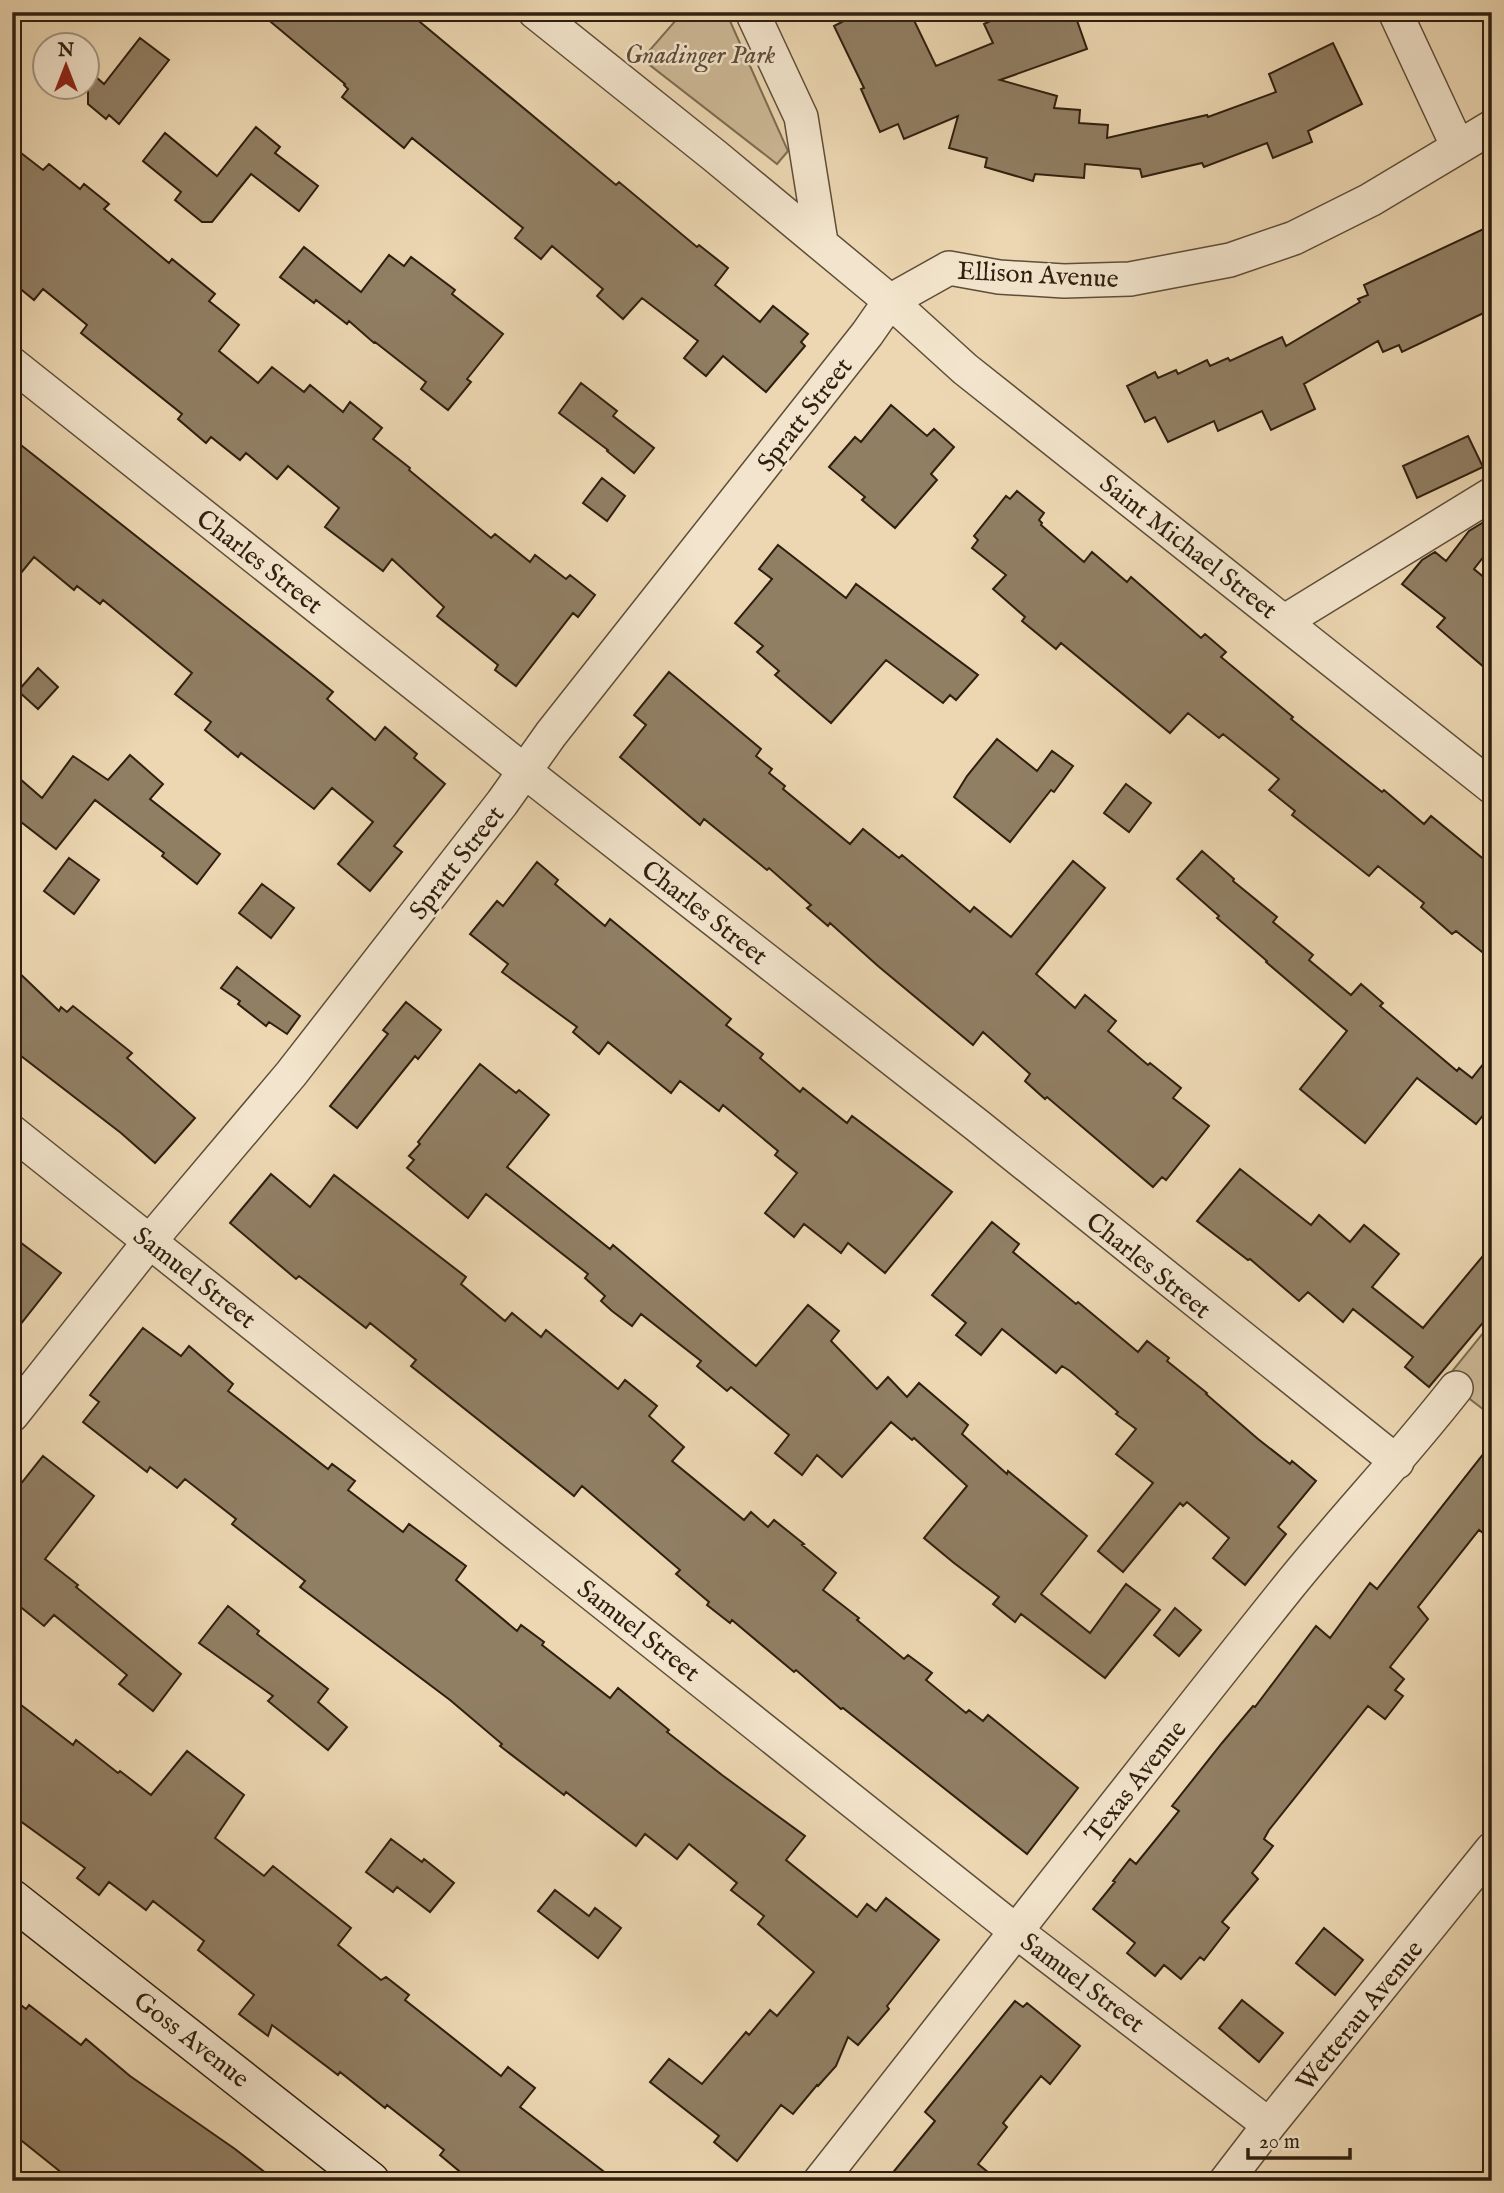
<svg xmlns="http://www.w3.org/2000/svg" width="1504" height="2193" font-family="'IM FELL English',serif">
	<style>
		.green { fill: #ccb896; stroke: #7e6c52; stroke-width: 2 }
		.building { fill: #917f64; stroke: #2f1f0f; stroke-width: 2 }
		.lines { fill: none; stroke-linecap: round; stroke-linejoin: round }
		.street-casing { stroke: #5e4d38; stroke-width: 36 }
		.secondary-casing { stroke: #2f1f0f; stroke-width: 41 }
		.street { stroke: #f3e5cd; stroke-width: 33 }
		.secondary { stroke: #f3e5cd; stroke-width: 38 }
		.labels { text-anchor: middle; stroke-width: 5; stroke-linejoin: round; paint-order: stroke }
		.park-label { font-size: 26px; font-style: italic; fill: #5e4d38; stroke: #f3e5cd }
		.street-label { font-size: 26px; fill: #2f1f0f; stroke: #f3e5cd }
	</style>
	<rect width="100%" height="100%" fill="#ecd7b2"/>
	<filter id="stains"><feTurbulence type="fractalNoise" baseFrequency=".00286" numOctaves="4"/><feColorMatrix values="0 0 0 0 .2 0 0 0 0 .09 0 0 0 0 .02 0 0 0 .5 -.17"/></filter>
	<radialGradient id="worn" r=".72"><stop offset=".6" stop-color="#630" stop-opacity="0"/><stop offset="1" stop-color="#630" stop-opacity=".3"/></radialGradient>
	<path class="green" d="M683,12H726L788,151L777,164L642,59Z
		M1492,1322V1416L1445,1380Z"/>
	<path class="building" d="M259,12H408L616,185L619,182L697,247L699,245L728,268L715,285L760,322L773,306L808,334L801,342L805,346L766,392L723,356L706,376L684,358L698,341L642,298L623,319L597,296L603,289L552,246L541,259L515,238L523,228L412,138L404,148L342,97L348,89L344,85L345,84Z
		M838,12H910L936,66L993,43L984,24L1009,12H1074L1087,49L1000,80L1057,96L1054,108L1080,110L1079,123L1108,125L1107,138L1207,115L1208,117L1276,92L1269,74L1333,43L1362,104L1308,131L1312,142L1273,158L1267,143L1204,167L1202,163L1142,177L1140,169L1085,164L1084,178L1035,174L1033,181L985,167L987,158L949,148L958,116L904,139L898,124L880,132L861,89L864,88L834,26L842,22Z
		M140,38L169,60L119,124L109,115L106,119L88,104V70L104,84Z
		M256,127L280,147L275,153L318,186L299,211L251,174L212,222H202L175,200L181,192L143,161L165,133L217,176Z
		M12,146L43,170L49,164L80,189L84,184L109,204L104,209L169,263L172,259L215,294L209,301L239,325L219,351L258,383L272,367L304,392L310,385L343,412L350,402L382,428L373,439L410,468L409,470L491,538L495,534L530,562L535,555L566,579L570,575L595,595L578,617L573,613L516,686L495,670L498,665L437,616L444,607L392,559L383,571L325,527L339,508L288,466L277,479L246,453L240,460L211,437L206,443L178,419L182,414L81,333L87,325L43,289L34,300L12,282Z
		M1492,225V309L1402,352L1399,345L1383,352L1378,341L1304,384L1315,409L1271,430L1262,411L1218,431L1214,421L1168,442L1155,417L1145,422L1127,386L1155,372L1158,378L1176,370L1178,374L1207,360L1210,366L1228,358L1230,361L1282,337L1286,346L1360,302L1358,299L1368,295L1364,285Z
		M304,247L361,292L389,255L404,266L411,257L455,290L452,294L503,334L467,379L471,382L448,410L421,389L426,382L375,342L374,343L349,321L347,324L316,300L314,303L280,277Z
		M581,383L617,411L613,416L654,448L634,473L607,451L608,450L559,413Z
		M891,405L927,436L934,429L954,447L931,474L937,480L895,528L862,500L865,497L829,467L855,437L861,442Z
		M1468,436L1483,467L1417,498L1403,466Z
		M12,438L307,671L333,692L327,699L375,740L385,727L417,754L414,758L445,784L394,846L402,852L370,891L338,864L373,822L332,788L314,809L241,753L238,757L205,730L211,722L175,694L192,673L103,600L100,604L77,586L74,590L34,557L12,584Z
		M602,478L625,496L607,521L583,503Z
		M1017,491L1044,513L1039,520L1042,523L1041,525L1084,562L1092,552L1127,582L1131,577L1201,638L1205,634L1226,652L1221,657L1293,717L1291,719L1338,757L1382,792L1384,790L1424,824L1431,816L1492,866V960L1456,931L1452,934L1421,907L1424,903L1378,866L1369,876L1292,815L1295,811L1269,790L1279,779L1223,734L1219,738L1188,713L1170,733L1061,643L1056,649L1022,621L1025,617L993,589L1006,575L972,548L978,540L974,536L1006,496L1010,499Z
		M1492,517V546L1474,569L1492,584V674L1437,627L1445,618L1402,584L1422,560L1435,552L1446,561L1469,531Z
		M778,545L846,598L856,584L978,675L956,700L950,695L943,703L886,660L831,723L775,675L779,671L757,652L763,646L735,623L772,579L759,569Z
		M38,668L58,687L38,709L18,691Z
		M669,672L761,749L756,756L772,769L769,773L785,786L783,789L850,844L863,829L899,858L902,855L970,912L974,907L1011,937L1073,861L1105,888L1036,974L1075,1008L1085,995L1116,1021L1108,1031L1148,1065L1150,1063L1181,1088L1173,1098L1209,1126L1166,1180L1162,1177L1153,1187L1047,1097L1045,1099L1025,1081L1030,1074L983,1032L973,1045L878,966L830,923L828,926L807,908L811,905L769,868L767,870L704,819L700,825L620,757L646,725L634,715Z
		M997,739L1037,771L1052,751L1073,766L1054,792L1051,790L1010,842L954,797L967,776Z
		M130,755L163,784L150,799L220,854L197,884L162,856L164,853L95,800L56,849L12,815V772L42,798L73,756L108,780Z
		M1126,784L1151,803L1129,832L1104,813Z
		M1202,851L1234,879L1233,881L1277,917L1273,922L1313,955L1309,960L1351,995L1361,984L1383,1003L1380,1006L1457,1071L1459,1068L1472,1078L1492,1053V1104L1476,1124L1417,1078L1365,1143L1300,1089L1347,1031L1266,962L1267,961L1217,918L1219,916L1177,879Z
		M69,858L99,880L74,914L44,891Z
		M537,862L558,880L555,884L605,926L610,919L731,1019L726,1025L763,1054L760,1058L800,1092L803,1088L847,1123L852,1116L952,1192L885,1273L848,1243L841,1253L804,1224L794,1237L765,1213L797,1173L775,1155L778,1151L723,1105L719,1111L680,1081L671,1093L608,1042L599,1054L573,1032L577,1027L502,972L508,964L470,934L497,901L503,906Z
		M262,884L294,908L271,938L239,913Z
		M12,966L59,1011L61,1007L67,1012L73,1006L132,1053L127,1058L195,1118L155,1163L121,1133L12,1049Z
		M237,967L300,1016L287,1034L269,1022L266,1026L238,1004L240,1001L221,988Z
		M406,1002L441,1030L418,1059L415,1056L357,1128L330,1106L388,1034L383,1030Z
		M480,1064L516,1093L519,1090L549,1115L507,1167L610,1249L613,1245L756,1366L808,1305L839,1331L831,1341L877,1389L888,1377L907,1397L919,1383L968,1425L962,1434L1007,1474L1008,1471L1087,1536L1041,1594L1090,1633L1126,1584L1160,1610L1105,1678L1021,1614L1015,1622L993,1604L999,1597L954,1563L924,1538L967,1486L914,1438L912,1440L891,1422L842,1477L817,1455L802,1475L775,1453L789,1435L731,1387L727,1391L697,1366L701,1361L641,1314L632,1326L612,1311L601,1301L605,1296L585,1278L588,1274L486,1194L468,1218L407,1168L414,1160L409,1156L420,1144L418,1142Z
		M1240,1169L1311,1225L1319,1215L1350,1242L1364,1225L1399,1254L1372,1287L1423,1328L1492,1245V1312L1429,1387L1405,1367L1413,1357L1353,1309L1343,1322L1308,1292L1299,1301L1250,1259L1248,1260L1197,1221Z
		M271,1174L310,1207L334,1175L466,1277L461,1284L505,1321L512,1313L541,1337L546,1330L618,1389L625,1380L657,1406L649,1416L684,1447L672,1461L744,1520L751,1512L768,1527L774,1520L804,1544L802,1545L836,1573L823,1590L859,1618L857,1620L904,1659L908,1655L932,1673L926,1680L966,1713L969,1710L983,1721L988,1715L1078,1788L1027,1854L843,1708L841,1709L796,1670L794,1672L732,1620L730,1623L707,1605L709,1602L676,1574L680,1570L582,1486L574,1496L411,1366L416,1360L370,1323L366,1328L299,1276L296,1279L230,1223Z
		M992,1222L1019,1244L1013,1252L1076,1304L1078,1302L1138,1352L1147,1341L1169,1358L1167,1361L1207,1393L1206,1394L1258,1439L1290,1464L1292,1461L1316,1481L1278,1527L1286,1534L1245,1585L1213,1558L1229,1538L1187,1502L1183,1506L1180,1503L1123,1572L1098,1551L1153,1483L1116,1454L1136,1429L1116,1414L1118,1412L1070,1371L1062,1366L1056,1373L1002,1329L981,1355L956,1335L966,1323L932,1295Z
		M12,1236L61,1273L12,1335Z
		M143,1328L181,1356L189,1346L233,1384L228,1391L328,1469L332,1464L355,1481L348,1490L403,1532L409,1524L466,1566L456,1580L517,1631L521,1625L544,1642L542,1645L610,1698L618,1688L669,1730L667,1732L722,1775L805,1836L786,1860L857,1917L867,1904L876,1911L886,1898L939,1940L887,2006L889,2009L858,2045L848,2037L836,2066L818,2086L817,2085L793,2114L781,2105L737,2161L714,2142L719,2136L650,2082L669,2059L702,2084L746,2032L749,2035L770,2010L777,2016L814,1972L758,1924L764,1916L731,1890L737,1883L689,1844L677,1859L645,1834L636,1846L566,1792L564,1795L500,1746L502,1744L450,1700L300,1587L305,1581L232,1524L236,1519L185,1479L177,1488L150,1467L147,1472L83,1422L99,1402L90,1395Z
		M1492,1443V1540L1479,1530L1418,1607L1428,1619L1390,1667L1404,1679L1395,1690L1403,1696L1385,1719L1368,1706L1269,1830L1264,1839L1273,1846L1252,1873L1258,1879L1222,1922L1229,1928L1204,1960L1200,1957L1181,1979L1164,1965L1155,1976L1127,1953L1135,1943L1093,1909L1115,1882L1113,1881L1130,1859L1136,1864L1179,1811L1172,1806L1222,1743L1253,1706L1255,1707L1316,1626L1330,1638L1370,1583L1377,1589Z
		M43,1456L94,1496L45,1559L78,1585L76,1587L181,1674L153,1711L119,1684L127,1675L54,1615L44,1626L12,1600V1495Z
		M228,1606L259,1631L257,1634L328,1689L318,1702L347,1727L328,1750L268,1701L273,1696L199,1643Z
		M1175,1608L1201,1630L1179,1656L1154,1635Z
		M12,1698L73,1745L76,1740L118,1773L120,1771L151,1795L187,1751L244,1795L215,1838L264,1876L273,1866L351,1928L338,1945L381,1980L386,1977L409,1995L405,2000L501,2076L508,2067L535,2088L520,2107L616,2181H471L440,2155L444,2150L387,2105L385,2108L340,2072L338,2075L272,2025L268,2036L239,2014L254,1995L198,1950L204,1941L153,1901L146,1910L109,1882L99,1895L77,1878L85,1868L12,1815Z
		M391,1839L422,1862L424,1859L454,1883L430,1912L397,1887L393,1892L366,1872Z
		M555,1890L589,1916L595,1908L621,1928L598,1958L538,1911Z
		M1324,1928L1363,1960L1335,1995L1296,1963Z
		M12,1998L26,2009L29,2005L81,2045L86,2039L130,2076L235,2149L276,2181H72L12,2133Z
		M1242,2000L1283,2033L1259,2062L1219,2028Z
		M1015,2001L1023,2007L1027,2003L1080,2046L1050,2084L1041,2076L1003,2123L1007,2127L978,2164L999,2181H886L935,2121L925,2112Z"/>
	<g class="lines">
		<g class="street-casing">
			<path id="street" d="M535,12L715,156L890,301L949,268L999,277L1064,281L1130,279L1230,260L1294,238L1370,200L1492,127
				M752,12L801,117L821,242
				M1395,12L1458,147
				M12,364L523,770L978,1126L1397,1462
				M1285,621L1492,494
				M12,1132L1017,1932L1269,2125
				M12,1415L150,1241L291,1074L502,803L551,734L867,334L890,301L965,369L1492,787
				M820,2181C976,1983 1131,1783 1289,1586C1343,1519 1403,1456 1456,1388
				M1226,2181L1269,2125L1492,1849"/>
		</g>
		<g class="secondary-casing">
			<path id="secondary" d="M12,1899L370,2181"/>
		</g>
		<use href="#street" class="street"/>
		<use href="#secondary" class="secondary"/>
	</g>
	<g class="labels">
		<g class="park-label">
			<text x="700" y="63">Gnadinger Park</text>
		</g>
		<g class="street-label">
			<text transform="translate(1038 274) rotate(3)" y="9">Ellison Avenue</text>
			<text transform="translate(804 414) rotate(-52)" y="9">Spratt Street</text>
			<text transform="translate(1189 546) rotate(38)" y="9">Saint Michael Street</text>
			<text transform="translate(260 561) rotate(38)" y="9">Charles Street</text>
			<text transform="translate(456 862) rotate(-52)" y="9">Spratt Street</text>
			<text transform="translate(705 912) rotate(38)" y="9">Charles Street</text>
			<text transform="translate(1149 1265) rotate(39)" y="9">Charles Street</text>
			<text transform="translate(195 1277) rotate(38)" y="9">Samuel Street</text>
			<text transform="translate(639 1630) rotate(38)" y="9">Samuel Street</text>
			<text transform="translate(1135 1781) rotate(-52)" y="9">Texas Avenue</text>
			<text transform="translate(1083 1982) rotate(37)" y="9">Samuel Street</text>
			<text transform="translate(1359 2015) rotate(-51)" y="9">Wetterau Avenue</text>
			<text transform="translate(192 2039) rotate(38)" y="9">Goss Avenue</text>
		</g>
	</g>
	<rect width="1504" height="2193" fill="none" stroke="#ecd7b2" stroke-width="42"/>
	<rect x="14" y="14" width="1476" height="2165" fill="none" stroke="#2f1f0f" stroke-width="3.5"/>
	<rect x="21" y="21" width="1462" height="2151" fill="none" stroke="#2f1f0f" stroke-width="2"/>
	<g transform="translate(66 66)"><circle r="33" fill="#f3e5cd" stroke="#a59681" stroke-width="2"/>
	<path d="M0-5L12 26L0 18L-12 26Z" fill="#8f2418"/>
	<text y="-10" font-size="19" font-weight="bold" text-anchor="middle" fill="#2f1f0f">N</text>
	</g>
	<path d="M1248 2148v10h102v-10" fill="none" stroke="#2f1f0f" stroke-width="3.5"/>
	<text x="1259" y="2148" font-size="21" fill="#2f1f0f" stroke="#f3e5cd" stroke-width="5" paint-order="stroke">20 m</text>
	<rect width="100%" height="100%" filter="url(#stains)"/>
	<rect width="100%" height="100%" fill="url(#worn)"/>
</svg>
